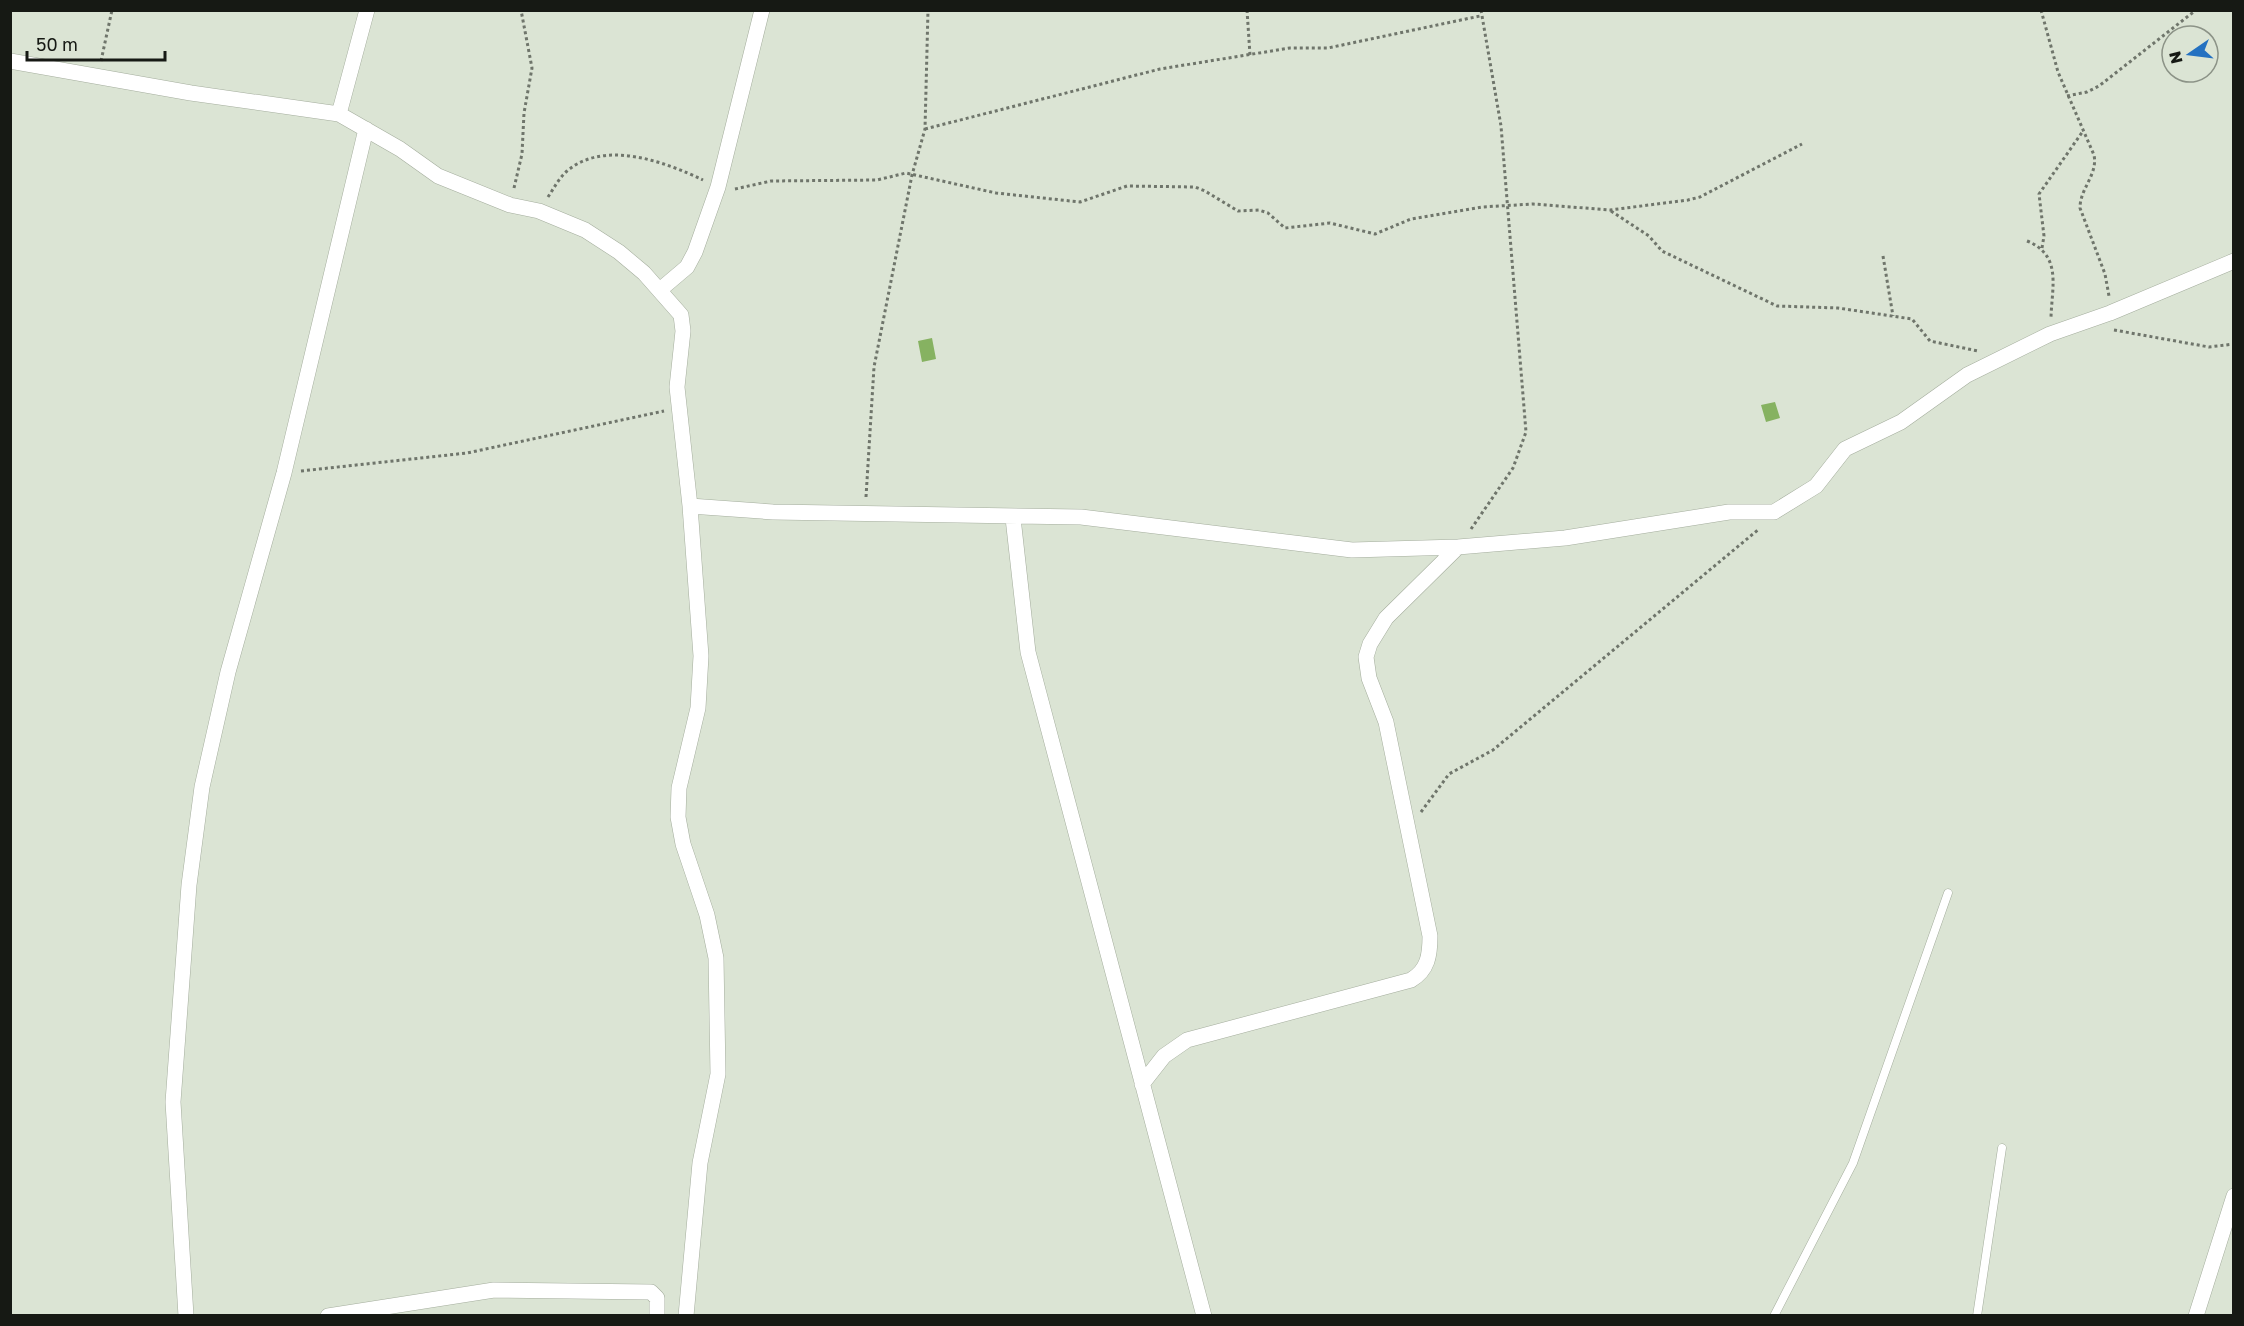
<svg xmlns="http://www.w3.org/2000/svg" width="2244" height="1326" font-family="'Golos Text',sans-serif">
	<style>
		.building { fill: #86b261 }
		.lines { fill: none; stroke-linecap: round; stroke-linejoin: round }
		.lane-casing { stroke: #a4ad9d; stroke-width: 9 }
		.street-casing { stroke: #a4ad9d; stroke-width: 16 }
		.path { stroke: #6f756b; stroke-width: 3; stroke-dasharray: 3 3; stroke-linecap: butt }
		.lane { stroke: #fff; stroke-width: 8 }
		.street { stroke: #fff; stroke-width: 15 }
	</style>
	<rect width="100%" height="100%" fill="#dbe4d4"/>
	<path class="building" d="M932,338L936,359L922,362L918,341Z
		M1775,402L1780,418L1766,422L1761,405Z"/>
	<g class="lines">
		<g class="lane-casing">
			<path id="lane" d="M1774,1316L1853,1163L1948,893
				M1977,1316L2002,1148"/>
		</g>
		<g class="street-casing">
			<path id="street" d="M10,61L191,93L339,114L400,149L438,176L510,205L539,211L585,230L619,252L644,273L681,315L683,331L677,387L690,506L701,656L698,708L679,788L678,817L683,844L707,915L716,958L718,1074L700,1163L686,1316
				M339,114L367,10
				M661,289L687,267L695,252L718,187L762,10
				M690,506L773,512L1081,517L1352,550L1458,547L1565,538L1729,512H1774L1816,486L1845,449L1901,422L1967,375L2050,334L2110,313L2234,261
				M1013,518L1028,652L1204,1316
				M1142,1084L1164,1056L1187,1040L1411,980C1428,970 1430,955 1430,936L1386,722L1369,678L1366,657L1370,644L1386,618L1458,547
				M186,1316L173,1102L189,885L202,787L228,672L284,473L366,129
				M328,1316L494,1290L651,1292L657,1298V1316
				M2196,1316L2234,1196"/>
		</g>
		<path class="path" d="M1247,10L1250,55
			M2041,10L2058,72L2094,155C2098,175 2080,188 2080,208L2105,274L2109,296
			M101,61L112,10
			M2067,96L2087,92L2099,86L2196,10
			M925,129L1160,69L1290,48H1328L1480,16
			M514,188L522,154L524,113L532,68L521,10
			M735,189L771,181L877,180L906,173L996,193L1080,202L1127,186L1195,187L1205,191L1238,211L1259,210L1268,213L1285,228L1330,223L1375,234L1411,219L1482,207L1533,204L1610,210L1688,200L1700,197L1802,144
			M548,197C554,188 559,178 567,171C605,139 665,162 703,180
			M1611,211L1649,236L1662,251L1777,306L1838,308L1912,319L1930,341L1978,351
			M2027,241C2062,255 2052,286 2051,317
			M2042,248L2044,236L2039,194L2083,131
			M1883,256L1893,316
			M2114,330L2209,347L2234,344
			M301,471L467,453L664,411
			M866,497L874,367L912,175L925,129L928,10
			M1471,529L1513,468L1526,432L1501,126L1481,10
			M1421,812L1449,774L1493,750L1759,529"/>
		<use href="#lane" class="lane"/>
		<use href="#street" class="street"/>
	</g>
	<rect width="2244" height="1326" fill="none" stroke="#161914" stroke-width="24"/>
	<g transform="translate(2190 54) rotate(256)"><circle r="28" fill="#dbe4d4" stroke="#8c9387" stroke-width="1.5"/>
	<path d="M0-4.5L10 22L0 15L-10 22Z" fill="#2471c1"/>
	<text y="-9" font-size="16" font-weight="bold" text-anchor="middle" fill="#161914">N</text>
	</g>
	<path d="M27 51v9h138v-9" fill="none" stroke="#161914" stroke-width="3"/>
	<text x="36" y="51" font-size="18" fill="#161914" stroke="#dbe4d4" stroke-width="4.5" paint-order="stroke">50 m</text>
</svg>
